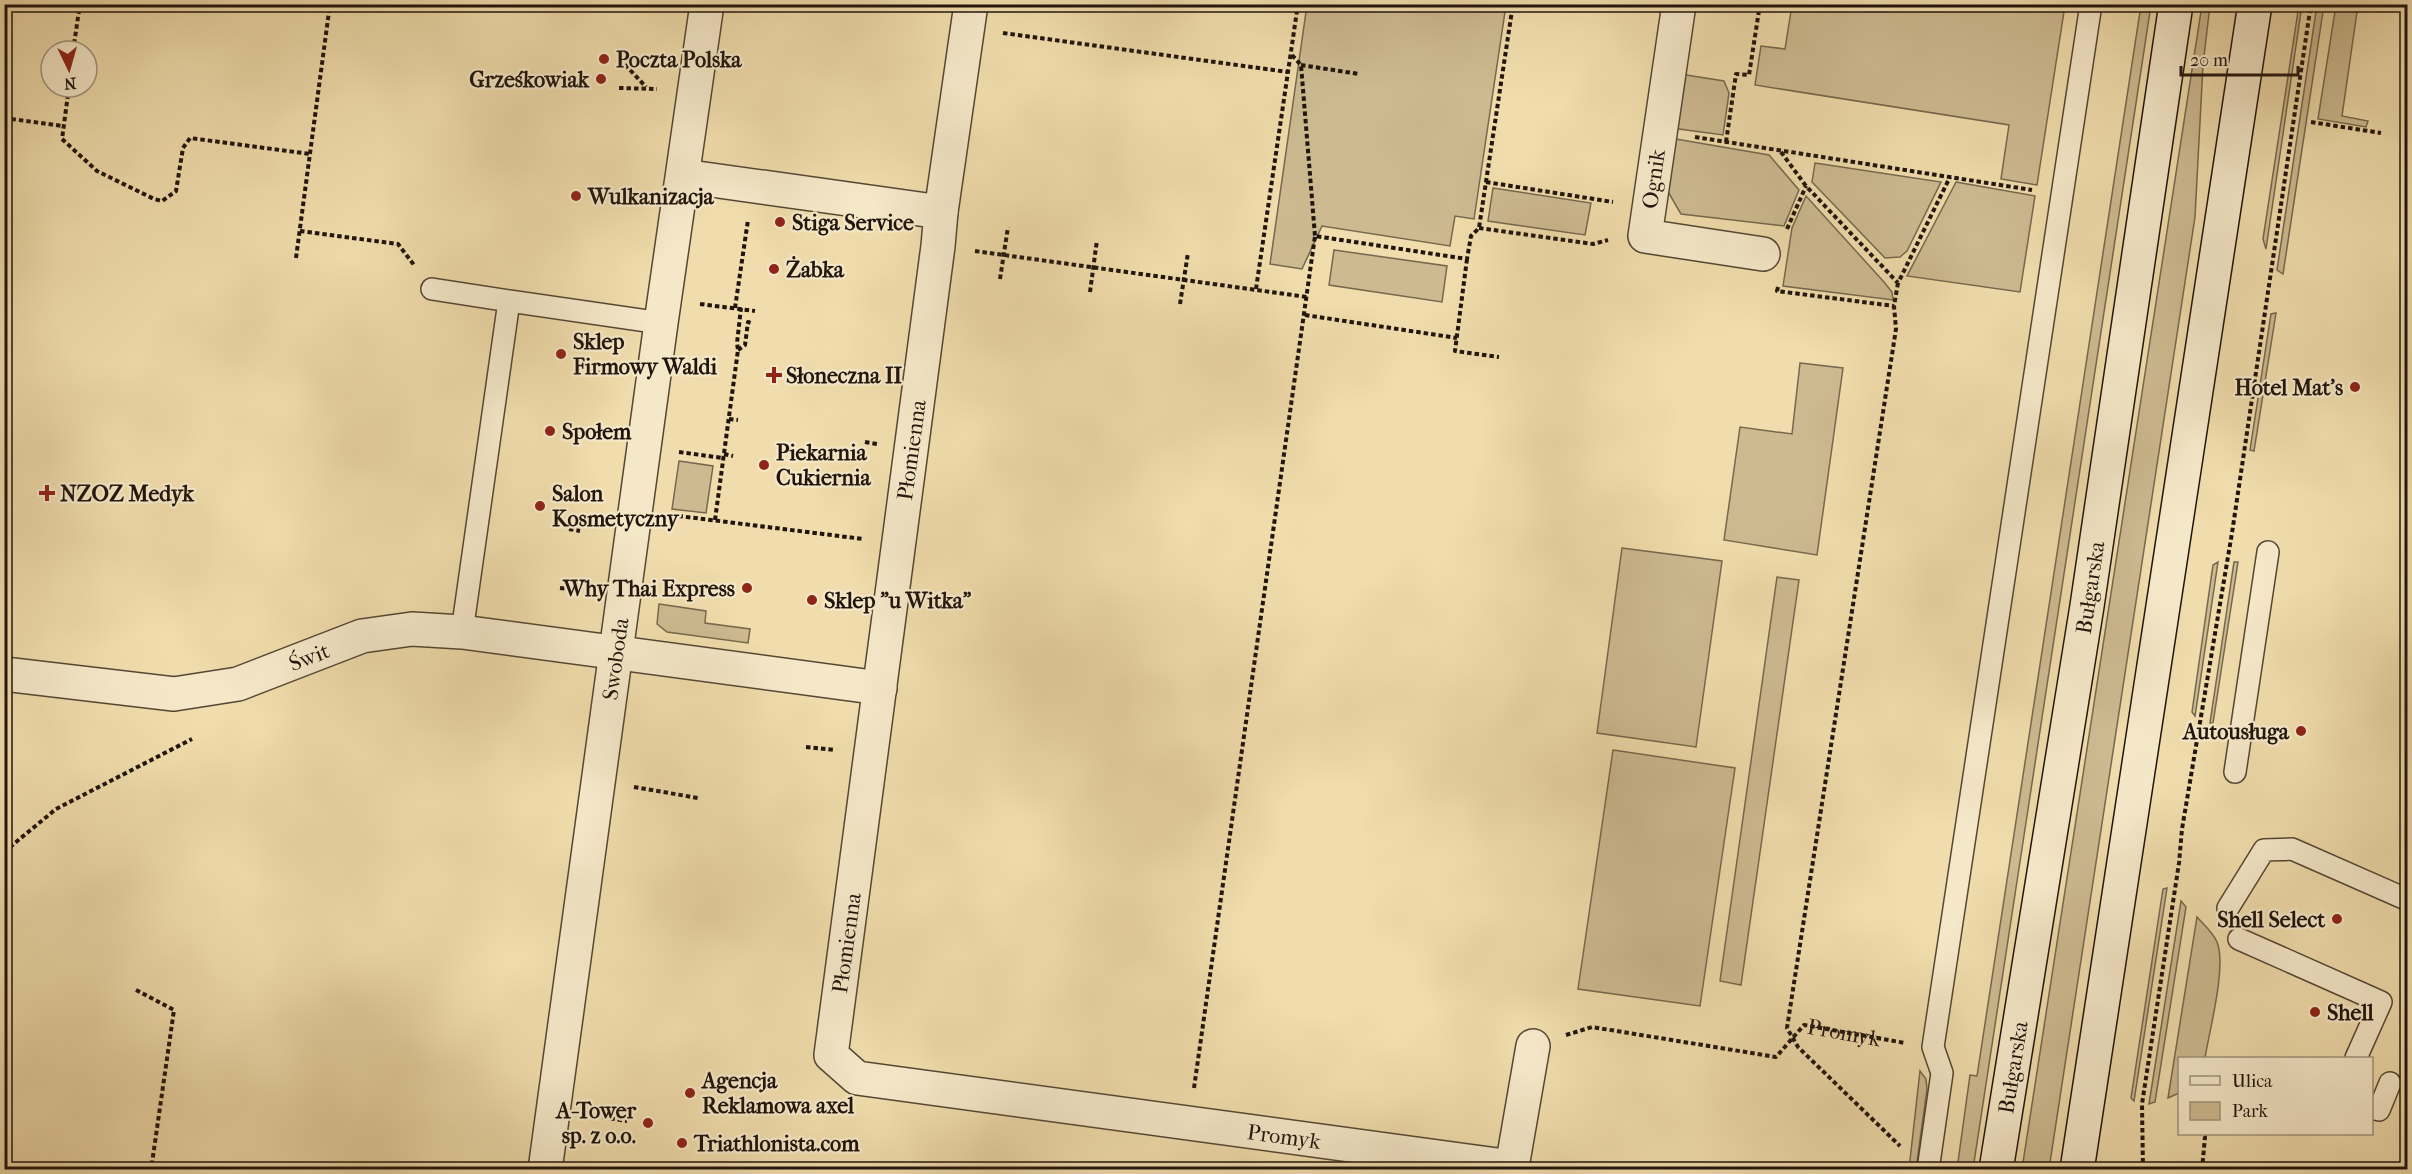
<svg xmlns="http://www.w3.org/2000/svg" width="2412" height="1174" font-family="'IM FELL French Canon',serif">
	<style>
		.green { fill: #cdba91; stroke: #76684e; stroke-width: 1.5 }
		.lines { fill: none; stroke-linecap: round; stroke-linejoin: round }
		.lane-casing { stroke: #544734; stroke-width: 24 }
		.street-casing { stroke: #544734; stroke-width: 36 }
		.secondary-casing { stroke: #20150c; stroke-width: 36 }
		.path { stroke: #20150c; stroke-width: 4; stroke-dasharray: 4.5 3; stroke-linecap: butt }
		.lane { stroke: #f5e8c9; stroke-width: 21 }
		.street { stroke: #f5e8c9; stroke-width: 33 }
		.secondary { stroke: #f5e8c9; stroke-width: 33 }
		.poi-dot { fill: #8f2418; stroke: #f5e8c9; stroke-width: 2 }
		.labels { text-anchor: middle; stroke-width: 4.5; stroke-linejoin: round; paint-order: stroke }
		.poi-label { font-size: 22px; font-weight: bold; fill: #20150c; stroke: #f5e8c9; text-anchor: start }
		.street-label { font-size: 22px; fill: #20150c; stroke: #f5e8c9 }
	</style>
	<rect width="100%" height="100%" fill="#f0dcac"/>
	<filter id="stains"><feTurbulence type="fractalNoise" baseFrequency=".00333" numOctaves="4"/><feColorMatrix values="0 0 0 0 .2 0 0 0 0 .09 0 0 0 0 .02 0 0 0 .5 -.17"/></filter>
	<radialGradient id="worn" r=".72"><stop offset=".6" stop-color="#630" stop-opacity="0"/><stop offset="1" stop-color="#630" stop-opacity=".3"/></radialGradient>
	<path class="green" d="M1307,5H1506L1474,219L1455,216L1450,246L1322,226L1302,269L1270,264Z
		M1792,5H2065L2037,185L2001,179L2009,125L1755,85L1761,46L1785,49Z
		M2141,5H2151L1973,1169H1957L1970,1075L1977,1076Z
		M2202,5H2210L2203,65L2195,217L2049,1169H2022Z
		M2299,5H2302L2266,249L2263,239Z
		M2317,5H2324L2283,274L2277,270Z
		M2336,5H2358L2342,116L2368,121L2366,127L2318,119Z
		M1680,74L1724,81L1729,93L1723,135L1672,128Z
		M1670,138L1769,155L1799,190L1784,226L1681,214L1667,190Z
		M1815,163L1941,182L1907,251L1900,257L1885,258L1812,182Z
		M1956,182L2035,196L2020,292L1907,276Z
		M1493,188L1591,203L1585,235L1488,221Z
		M1806,196L1884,282L1892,292L1893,300L1783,286L1792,228Z
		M1334,250L1447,266L1442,302L1329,285Z
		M2276,313L2254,451L2250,450L2271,314Z
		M1800,363L1843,368L1817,555L1724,540L1740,427L1792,434Z
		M679,461L713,466L706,513L672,509Z
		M1622,548L1722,561L1696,747L1597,733Z
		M2218,562L2195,716L2192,712L2213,565Z
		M2234,562H2238L2213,723H2210Z
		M1777,577L1799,580L1741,985L1720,981Z
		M659,604L706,611L705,623L750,629L748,643L667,632L657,624Z
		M1613,750L1735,768L1700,1006L1578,989Z
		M2167,888L2134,1101L2131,1098L2163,889Z
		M2181,901L2186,907L2155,1102L2149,1104Z
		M2197,917C2204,925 2213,932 2217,942C2227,966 2209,1032 2205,1058H2180L2179,1093L2168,1098Z
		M1920,1071L1926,1079L1927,1089L1916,1169H1909Z"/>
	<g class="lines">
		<g class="lane-casing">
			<path id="lane" d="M432,289L509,301
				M462,632L509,301L661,323
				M2235,772L2268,552
				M2228,908L2264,850L2292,849L2408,900
				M2239,939L2381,1002L2356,1058
				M2372,1108L2379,1110L2390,1083
				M1928,1170L1942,1073L1933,1047L2091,4"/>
		</g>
		<g class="street-casing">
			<g id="street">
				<path id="s2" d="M971,4L941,212L938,246L831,1055L857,1078L1512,1167L1533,1046"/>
				<path d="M1679,4L1645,236L1763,254"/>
				<path d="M683,176L941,212"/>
				<path id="s3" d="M4,674L174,694L238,684L362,636L412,629L462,632L880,688"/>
				<path id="s4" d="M545,1170L661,323L707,4"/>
			</g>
		</g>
		<g class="secondary-casing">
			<g id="secondary">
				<path id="s5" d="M1996,1170L2087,606L2176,4"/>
				<path d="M2077,1170L2255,4"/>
			</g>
		</g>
		<g class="path">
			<path d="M1003,33L1288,72"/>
			<path d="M73,51L80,4"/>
			<path d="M1292,55L1301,65L1315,236"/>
			<path d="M620,59L646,87"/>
			<path d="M1301,65L1359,74"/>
			<path d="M69,87L62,139L97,171L154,199L162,201L176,191L183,148L190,138L310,154"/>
			<path d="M619,88L657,89"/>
			<path d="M4,118L63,126"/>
			<path d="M2311,122L2381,133"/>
			<path d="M1695,137L2032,190"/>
			<path d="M1726,142L1736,74L1749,75L1760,4"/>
			<path d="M1781,152L1806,186L1898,283L1950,177"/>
			<path d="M1486,182L1613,202"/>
			<path d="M1479,228L1593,244L1608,240"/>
			<path d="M1787,229L1806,186"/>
			<path d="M300,231L398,244L414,265"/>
			<path d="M975,251L1307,297"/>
			<path d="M296,258L330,4"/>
			<path d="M1467,259L1455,351L1499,357"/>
			<path d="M1000,279L1008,227"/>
			<path d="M1898,283L1894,306L1896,329L1787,1028L1798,1047L1900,1146"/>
			<path d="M1778,287L1777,291L1894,306"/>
			<path d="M1256,289L1298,4"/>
			<path d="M1090,292L1097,240"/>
			<path d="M700,304L755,311"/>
			<path d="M1180,304L1188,253"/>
			<path d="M735,308L748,220"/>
			<path d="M1305,315L1457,338"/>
			<path d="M738,350L745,345L748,322L751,323"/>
			<path d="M590,372L601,373"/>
			<path d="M729,419L738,420"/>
			<path d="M865,442L877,444"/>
			<path d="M679,452L723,458"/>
			<path d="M724,454L733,456"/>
			<path d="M671,515L863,539"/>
			<path d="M715,520L738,350L737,343L741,308"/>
			<path d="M569,529L580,531"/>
			<path d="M560,588L580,590"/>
			<path d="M806,747L835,750"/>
			<path d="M634,787L698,798"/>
			<path d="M4,852L56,809L192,739"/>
			<path d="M136,990L174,1010L151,1170"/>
			<path id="s1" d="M1566,1035L1592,1027L1776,1057L1804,1025L1905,1043"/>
			<path d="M1194,1088L1315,236L1467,259L1471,236L1479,228L1513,4"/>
			<path d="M588,1115L627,1121"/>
			<path d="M2143,1170L2142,1104L2179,863L2182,829L2232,533L2311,4"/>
			<path d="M2202,1170L2205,1137L2203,1134"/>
		</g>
		<use href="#lane" class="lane"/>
		<use href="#street" class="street"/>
		<use href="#secondary" class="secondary"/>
	</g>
	<g class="poi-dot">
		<circle cx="604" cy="59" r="6"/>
		<circle cx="601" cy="79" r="6"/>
		<circle cx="576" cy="196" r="6"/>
		<circle cx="780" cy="222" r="6"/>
		<circle cx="774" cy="269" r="6"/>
		<circle cx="561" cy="354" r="6"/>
		<path d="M771 366h6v6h6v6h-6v6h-6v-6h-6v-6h6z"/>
		<circle cx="2355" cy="387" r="6"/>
		<circle cx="550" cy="431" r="6"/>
		<circle cx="764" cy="465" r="6"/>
		<path d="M44 484h6v6h6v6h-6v6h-6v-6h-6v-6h6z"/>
		<circle cx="540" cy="506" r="6"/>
		<circle cx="747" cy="588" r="6"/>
		<circle cx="812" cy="600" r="6"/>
		<circle cx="2301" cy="731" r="6"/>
		<circle cx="2337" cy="919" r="6"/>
		<circle cx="2315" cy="1012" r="6"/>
		<circle cx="690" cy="1093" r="6"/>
		<circle cx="648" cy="1123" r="6"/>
		<circle cx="682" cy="1143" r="6"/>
	</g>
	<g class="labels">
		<g class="poi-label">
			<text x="616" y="67">Poczta Polska</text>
			<text x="589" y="87" text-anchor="end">Grześkowiak</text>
			<text x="588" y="204">Wulkanizacja</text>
			<text x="792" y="230">Stiga Service</text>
			<text x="786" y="277">Żabka</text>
			<text x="573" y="349">Sklep<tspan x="573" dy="25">Firmowy Waldi</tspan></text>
			<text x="786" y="383">Słoneczna II</text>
			<text x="2343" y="395" text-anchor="end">Hotel Mat's</text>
			<text x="562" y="439">Społem</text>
			<text x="776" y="460">Piekarnia<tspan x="776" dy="25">Cukiernia</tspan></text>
			<text x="60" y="501">NZOZ Medyk</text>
			<text x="552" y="501">Salon<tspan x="552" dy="25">Kosmetyczny</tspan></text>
			<text x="735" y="596" text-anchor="end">Why Thai Express</text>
			<text x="824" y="608">Sklep "u Witka"</text>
			<text x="2289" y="739" text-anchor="end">Autousługa</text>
			<text x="2325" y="927" text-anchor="end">Shell Select</text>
			<text x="2327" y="1020">Shell</text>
			<text x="702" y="1088">Agencja<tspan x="702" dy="25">Reklamowa axel</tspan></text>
			<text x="636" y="1118" text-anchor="end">A-Tower<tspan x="636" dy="25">sp. z o.o.</tspan></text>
			<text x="694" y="1151">Triathlonista.com</text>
		</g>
		<g class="street-label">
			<text transform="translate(1653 179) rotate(-82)" y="8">Ognik</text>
			<text transform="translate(911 450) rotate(-82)" y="8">Płomienna</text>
			<text dy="8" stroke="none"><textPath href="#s5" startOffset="590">Bułgarska</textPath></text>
			<text dy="8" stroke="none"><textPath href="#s3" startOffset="312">Świt</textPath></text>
			<text dy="8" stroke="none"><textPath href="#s4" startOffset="516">Swoboda</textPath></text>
			<text transform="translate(846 943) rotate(-82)" y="8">Płomienna</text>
			<text dy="8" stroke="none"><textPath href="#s1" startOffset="297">Promyk</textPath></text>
			<text dy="8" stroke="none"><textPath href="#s5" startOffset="104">Bułgarska</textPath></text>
			<text dy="8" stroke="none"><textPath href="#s2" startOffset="1526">Promyk</textPath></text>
		</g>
	</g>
	<rect width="2412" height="1174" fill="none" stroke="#f0dcac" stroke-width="24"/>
	<rect x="6" y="6" width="2400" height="1162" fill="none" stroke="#20150c" stroke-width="3"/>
	<rect x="12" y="12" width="2388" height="1150" fill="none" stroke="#20150c" stroke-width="1.5"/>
	<rect x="2178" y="1057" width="195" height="78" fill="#f5e8c9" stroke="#a0947d" stroke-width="1.5"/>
	<rect x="2190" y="1076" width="30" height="9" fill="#f5e8c9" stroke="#a0947d" stroke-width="1.5"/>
	<text x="2232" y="1087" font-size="18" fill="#20150c">Ulica</text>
	<rect x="2190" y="1102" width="30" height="18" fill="#cdba91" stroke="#a0947d" stroke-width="1.5"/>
	<text x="2232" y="1117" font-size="18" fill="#20150c">Park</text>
	<g transform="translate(69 69) rotate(175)"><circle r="28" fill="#f5e8c9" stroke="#a0947d" stroke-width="1.5"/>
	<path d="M0-4.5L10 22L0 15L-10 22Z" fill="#8f2418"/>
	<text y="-9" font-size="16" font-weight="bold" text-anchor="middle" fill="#20150c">N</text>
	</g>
	<path d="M2181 66v9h117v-9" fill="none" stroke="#20150c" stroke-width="3"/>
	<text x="2190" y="66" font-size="18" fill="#20150c" stroke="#f5e8c9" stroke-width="4.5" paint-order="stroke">20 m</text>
	<rect width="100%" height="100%" filter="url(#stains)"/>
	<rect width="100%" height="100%" fill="url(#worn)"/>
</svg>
